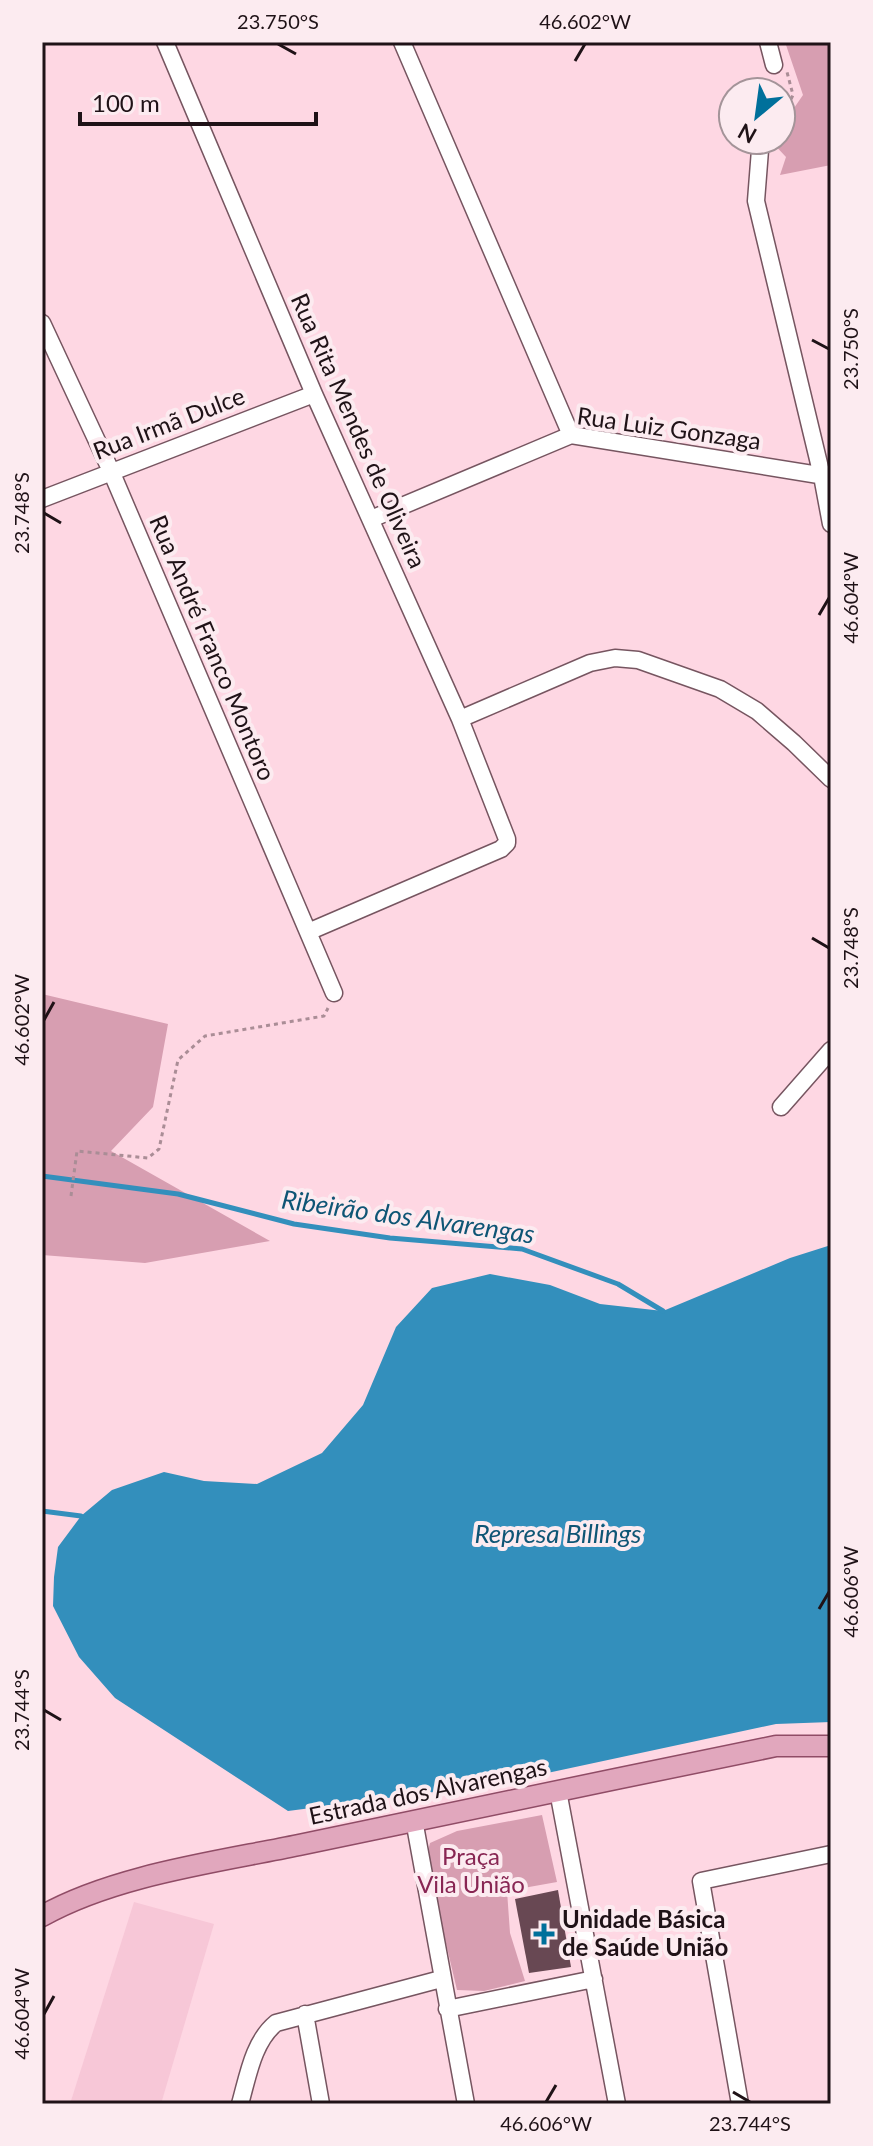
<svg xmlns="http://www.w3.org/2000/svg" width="873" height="2146" font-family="Lato,sans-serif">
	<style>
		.built { fill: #f7c7d7 }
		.green { fill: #d79eb1 }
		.water { fill: #338fbc }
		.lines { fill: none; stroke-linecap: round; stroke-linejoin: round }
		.stream { stroke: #338fbc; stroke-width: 5 }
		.building { fill: #684853 }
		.minor-casing { stroke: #765560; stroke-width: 19 }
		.major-casing { stroke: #904c66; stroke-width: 23 }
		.path { stroke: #aa8d96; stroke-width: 3; stroke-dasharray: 4 4; stroke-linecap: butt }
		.minor { stroke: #fff; stroke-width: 16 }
		.major { stroke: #e1a7bd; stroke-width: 20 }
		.ticks { fill: none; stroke: #1f1217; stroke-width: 3 }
		.poi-dot { fill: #00709b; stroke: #fcebf0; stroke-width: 3 }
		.labels { text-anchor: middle; stroke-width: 8; stroke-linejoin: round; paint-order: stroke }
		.street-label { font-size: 24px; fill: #1f1217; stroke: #fcebf0 }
		.park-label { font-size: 24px; fill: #882653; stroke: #fcebf0 }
		.poi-label { font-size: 24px; font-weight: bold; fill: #1f1217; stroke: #fcebf0; text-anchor: start }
		.water-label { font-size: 26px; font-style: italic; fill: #0e5575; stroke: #fcebf0 }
		.neatline { fill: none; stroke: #1f1217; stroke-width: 3 }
		.ticks-label { font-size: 20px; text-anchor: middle; fill: #1f1217 }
	</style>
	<rect width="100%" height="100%" fill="#fed7e3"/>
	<path class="built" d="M134,1902L214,1924L161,2104H70Z"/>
	<path class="green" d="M785,42H831V165L780,175L786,157L771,141L781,140V127L803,95Z
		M42,994L168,1024L153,1107L111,1151L270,1241L145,1263L42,1255Z
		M542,1815L557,1882L507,1891L510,1933L525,1981L484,1991L457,1990L426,1859L430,1843L457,1831Z"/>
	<path class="water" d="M831,1245V1722L776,1724L496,1784L288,1811L115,1698L79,1657L53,1606L54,1577L58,1547L81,1516L112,1490L164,1472L204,1481L257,1484L322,1453L363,1405L396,1327L432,1288L490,1274L550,1285L600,1304L663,1311L790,1258Z"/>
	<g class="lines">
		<path class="stream" d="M42,1176L178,1194L294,1224L390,1238L522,1249L618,1284L663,1311
			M42,1511L81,1516"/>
	</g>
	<path class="building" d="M558,1890L571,1967L529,1973L515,1899Z"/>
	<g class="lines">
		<g class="minor-casing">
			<path id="minor" d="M165,42L314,394L460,719L507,839V843L501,849L308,932
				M402,42L571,435
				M768,42L774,65
				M760,150L756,201L822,476L831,524
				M42,323L111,471L334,993
				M42,499L314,394
				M371,519L571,435L831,477
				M460,719L590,663L615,658L638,660L720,689L757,711L794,743L831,779
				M781,1107L831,1050
				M558,1791L617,2104
				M414,1820L466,2104
				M447,2009L594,1979
				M305,2014L321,2104
				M240,2104C248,2076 253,2042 276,2023L441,1979
				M740,2104L701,1881L831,1854"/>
		</g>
		<g class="major-casing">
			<path id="major" d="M42,1916C115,1875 217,1862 299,1845C458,1811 617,1779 776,1746H831"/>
		</g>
		<path class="path" d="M781,121L793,95L787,72
			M71,1196L77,1151L148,1158L159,1149L178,1060L205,1036L324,1016L328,1008"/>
		<use href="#minor" class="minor"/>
		<use href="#major" class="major"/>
	</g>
	<path class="ticks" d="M278,44L296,54M575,61L585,44M812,340L829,349M44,513L61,523M819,615L829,598M812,938L829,948M44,1020L54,1002M819,1609L829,1592M44,1710L61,1720M44,2014L54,1996M733,2092L750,2102M546,2102L556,2085"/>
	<path class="poi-dot" d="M540 1922h8v8h8v8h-8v8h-8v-8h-8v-8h8z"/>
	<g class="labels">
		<g class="street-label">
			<text transform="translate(169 424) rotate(-21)" y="8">Rua Irmã Dulce</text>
			<text transform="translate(669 429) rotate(8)" y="8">Rua Luiz Gonzaga</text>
			<text transform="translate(358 431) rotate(66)" y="8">Rua Rita Mendes de Oliveira</text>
			<text transform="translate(212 648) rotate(67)" y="8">Rua André Franco Montoro</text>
			<text transform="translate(428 1792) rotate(-12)" y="8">Estrada dos Alvarengas</text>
		</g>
		<g class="park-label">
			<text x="471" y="1865">Praça<tspan x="471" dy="28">Vila União</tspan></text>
		</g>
		<g class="poi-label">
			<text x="562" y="1928">Unidade Básica<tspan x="562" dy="28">de Saúde União</tspan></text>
		</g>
		<g class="water-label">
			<text transform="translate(408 1217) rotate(8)" y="9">Ribeirão dos Alvarengas</text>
			<text x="558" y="1543">Represa Billings</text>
		</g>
	</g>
	<rect width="873" height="2146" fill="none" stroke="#fcebf0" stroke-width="88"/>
	<g transform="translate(757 116) rotate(209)"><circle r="38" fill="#fcebf0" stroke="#a49499" stroke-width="2"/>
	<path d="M0-6L14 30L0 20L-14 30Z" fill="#00709b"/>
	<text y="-12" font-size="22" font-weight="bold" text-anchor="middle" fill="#1f1217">N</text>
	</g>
	<path d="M80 112v12h236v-12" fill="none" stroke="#1f1217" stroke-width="4"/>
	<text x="92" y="112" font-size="24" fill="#1f1217" stroke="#fcebf0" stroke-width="6" paint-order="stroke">100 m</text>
	<rect x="44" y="44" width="785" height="2058" class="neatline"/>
	<g class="ticks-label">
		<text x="278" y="29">23.750°S</text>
		<text x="585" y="29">46.602°W</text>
		<text transform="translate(851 349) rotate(-90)" y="7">23.750°S</text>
		<text transform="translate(22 513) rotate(-90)" y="7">23.748°S</text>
		<text transform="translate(851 598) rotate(-90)" y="7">46.604°W</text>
		<text transform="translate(851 948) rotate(-90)" y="7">23.748°S</text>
		<text transform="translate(22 1020) rotate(-90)" y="7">46.602°W</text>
		<text transform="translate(851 1592) rotate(-90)" y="7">46.606°W</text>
		<text transform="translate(22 1710) rotate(-90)" y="7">23.744°S</text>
		<text transform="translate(22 2014) rotate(-90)" y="7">46.604°W</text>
		<text x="546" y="2131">46.606°W</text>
		<text x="750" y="2131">23.744°S</text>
	</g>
</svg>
